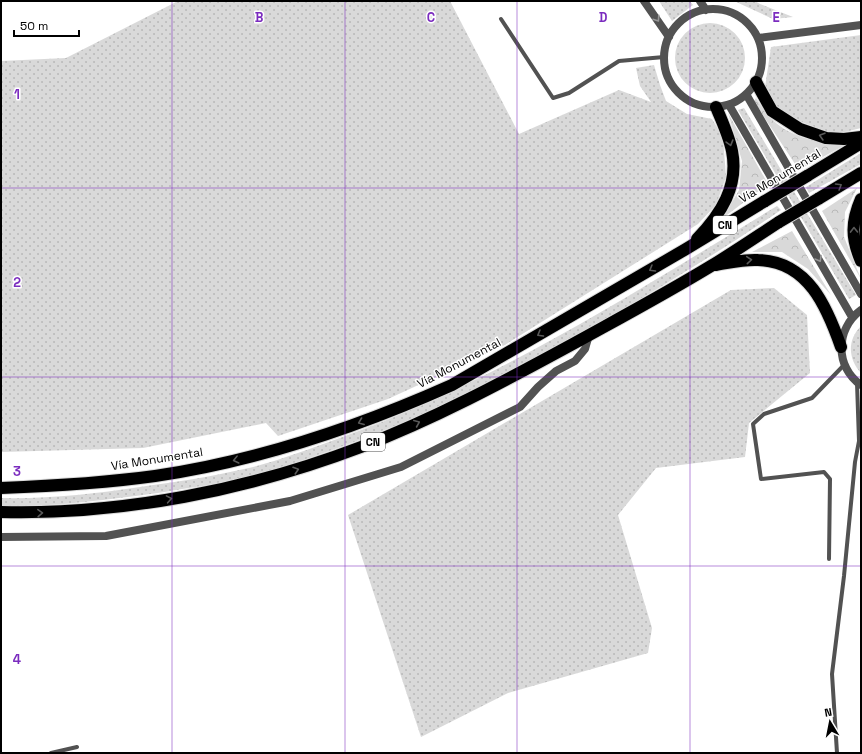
<svg xmlns="http://www.w3.org/2000/svg" width="862" height="754" font-family="'Space Grotesk',sans-serif">
	<style>
		.grass { fill: url(#grass-dots) }
		.forest { fill: url(#forest-crowns) }
		.lines { fill: none; stroke-linecap: round; stroke-linejoin: round }
		.motorway-casing { stroke: #dbdbdb; stroke-width: 14 }
		.service { stroke: #525252; stroke-width: 4 }
		.minor { stroke: #525252; stroke-width: 8 }
		.tertiary { stroke: #525252; stroke-width: 8 }
		.motorway { stroke: #000; stroke-width: 12 }
		.motorway-bridge-casing { stroke: #dbdbdb; stroke-width: 14; stroke-linecap: butt }
		.motorway-bridge { stroke: #000; stroke-width: 12 }
		.oneway { stroke: #979797 }
		.oneway2 { stroke: #595959 }
		.grid { fill: none; stroke: #7b2cbf; stroke-width: 1; stroke-opacity: 0.55 }
		.labels { text-anchor: middle; stroke-width: 3; stroke-linejoin: round; paint-order: stroke }
		.shield { fill: #fff; stroke: #4c4c4c; stroke-width: 1 }
		.shield-label { font-size: 11px; font-weight: bold; fill: #000 }
		.street-label { font-size: 12px; fill: #000; stroke: #fff }
		.grid-label { font-size: 13px; text-anchor: middle; font-weight: bold; fill: #7b2cbf; stroke: #fff; stroke-width: 3; stroke-linejoin: round; paint-order: stroke }
	</style>
	<defs>
		<pattern id="grass-dots" width="8" height="8" patternUnits="userSpaceOnUse"><rect width="8" height="8" fill="#d9d9d9"/><path d="M2 2h.1M6 6h.1" fill="none" stroke="#b8b8b8" stroke-width="1.8" stroke-linecap="round"/></pattern>
		<pattern id="forest-crowns" width="20" height="18" patternUnits="userSpaceOnUse"><rect width="20" height="18" fill="#d9d9d9"/><path d="M2 6a3 3 0 1 1 6 0M12 15a3 3 0 1 1 6 0" fill="none" stroke="#b8b8b8"/></pattern>
	</defs>
	<rect width="100%" height="100%" fill="#fff"/>
	<path class="grass" d="M178,1H450L519,134L619,90L651,102L640,86L636,68L654,65L660,85L666,101L687,114L712,119L723,137L726,177L716,205L698,224L505,345L388,399L278,436L266,423L143,448L1,452V61L66,58Z
		M659,1H690L693,5L672,21Z
		M734,1H755L760,4L793,17L773,19Z
		M675 58a35 35 0 1 1 70 0a35 35 0 1 1-70 0Z
		M861,35V128L845,132L832,134L804,123L778,110L765,87L771,47Z
		M744,108L856,295L849,299L738,110Z
		M861,153V164L809,193L806,187Z
		M777,206L781,210C727,247 671,281 615,314C525,367 433,414 335,449C307,459 279,469 250,476C220,484 188,488 158,493C105,500 54,507 1,506V498C48,499 94,494 140,487C175,482 210,477 244,469C276,462 306,450 337,439C494,383 635,292 777,206Z
		M774,288L807,315L810,373L749,423L745,457L656,468L618,515L652,628L648,653L508,693L421,737L348,515L731,290Z
		M861,326V373C848,359 847,340 861,326Z"/>
	<path class="forest" d="M756,98C760,104 764,110 769,116C788,138 818,142 845,145L799,170L766,120L754,101Z
		M728,113L768,184L723,218L739,190L742,161Z
		M857,188L845,212L844,237L861,279L822,211Z
		M792,231L831,295L808,269L782,252H752Z"/>
	<g class="lines">
		<g class="motorway-casing">
			<path id="motorway" d="M756,82L772,111L800,129L826,138L844,139L861,137
				M807,176L861,143
				M818,199L861,173
				M861,199C851,222 851,238 861,261
				M697,239C721,214 739,186 732,151C729,136 722,121 716,107
				M716,265C729,263 744,259 758,260C808,261 827,307 841,347
				M1,488C52,486 104,483 155,476C258,461 358,427 452,385L686,249L765,201
				M1,512C123,515 248,490 361,447C434,419 503,382 571,345C618,319 665,294 711,266C734,252 756,237 779,222"/>
		</g>
		<path class="service" d="M501,19L553,98L569,93L619,61L664,57
			M829,559L830,479L824,472L761,479L753,424L764,414L812,398L844,365
			M51,753L77,747
			M837,753L832,674L844,576L855,462L859,441L857,383"/>
		<path class="minor" d="M1,537L106,536L290,501L401,467L520,407L538,387L556,371L575,361L585,349L589,335"/>
		<path class="tertiary" d="M644,1L669,37
			M700,1L706,10
			M664 58a49 49 0 1 1 98 0a49 49 0 1 1-98 0Z
			M758,38L861,25
			M746,94L861,294
			M729,105L852,317
			M861,310C835,329 835,367 861,385"/>
		<use href="#motorway" class="motorway"/>
		<g class="motorway-bridge-casing">
			<path id="motorway-bridge" d="M765,201L807,176
				M779,222L818,199"/>
		</g>
		<use href="#motorway-bridge" class="motorway-bridge"/>
	</g>
	<defs><path id="oneway-chevron" d="M-2-3.5L2.5 0L-2 3.5" fill="none" stroke-width="1.6" stroke-linecap="round" stroke-linejoin="round"/></defs>
	<g class="oneway">
		<use href="#oneway-chevron" transform="translate(657 19) rotate(56)"/>
		<use href="#oneway-chevron" transform="translate(819 259) rotate(60)"/>
	</g>
	<g class="oneway2">
		<use href="#oneway-chevron" transform="translate(822 136) rotate(-164)"/>
		<use href="#oneway-chevron" transform="translate(730 143) rotate(74)"/>
		<use href="#oneway-chevron" transform="translate(839 186) rotate(-31)"/>
		<use href="#oneway-chevron" transform="translate(854 230) rotate(-91)"/>
		<use href="#oneway-chevron" transform="translate(749 260) rotate(-5)"/>
		<use href="#oneway-chevron" transform="translate(652 269) rotate(150)"/>
		<use href="#oneway-chevron" transform="translate(540 334) rotate(150)"/>
		<use href="#oneway-chevron" transform="translate(361 422) rotate(159)"/>
		<use href="#oneway-chevron" transform="translate(417 423) rotate(-23)"/>
		<use href="#oneway-chevron" transform="translate(236 460) rotate(166)"/>
		<use href="#oneway-chevron" transform="translate(296 470) rotate(-18)"/>
		<use href="#oneway-chevron" transform="translate(169 499) rotate(-10)"/>
		<use href="#oneway-chevron" transform="translate(40 513) rotate(-2)"/>
	</g>
	<path class="grid" d="M172,1V753M345,1V753M517,1V753M690,1V753M1,188H861M1,377H861M1,566H861"/>
	<g class="labels">
		<g class="shield">
			<rect x="713" y="216" width="24" height="18" rx="3"/>
			<rect x="361" y="433" width="24" height="18" rx="3"/>
		</g>
		<g class="shield-label">
			<text x="725" y="229">CN</text>
			<text x="373" y="446">CN</text>
		</g>
		<g class="street-label">
			<text transform="translate(780 176) rotate(-31)" y="4">Vía Monumental</text>
			<text transform="translate(459 363) rotate(-28)" y="4">Vía Monumental</text>
			<text transform="translate(157 459) rotate(-9)" y="4">Vía Monumental</text>
		</g>
	</g>
	<g class="grid-label">
		<text x="259" y="22">B</text>
		<text x="431" y="22">C</text>
		<text x="603" y="22">D</text>
		<text x="776" y="22">E</text>
		<text x="17" y="99">1</text>
		<text x="17" y="287">2</text>
		<text x="17" y="476">3</text>
		<text x="17" y="664">4</text>
	</g>
	<rect width="862" height="754" fill="none" stroke="#000000" stroke-width="4"/>
	<g transform="translate(830 722) rotate(350)" stroke="#ffffff" stroke-width="3" paint-order="stroke">
	<path d="M0-3L7 15L0 10L-7 15Z" fill="#000000"/>
	<text y="-6" font-size="11" font-weight="bold" text-anchor="middle" fill="#000000">N</text>
	</g>
	<path d="M14 30v6h65v-6" fill="none" stroke="#000000" stroke-width="2"/>
	<text x="20" y="30" font-size="12" fill="#000000" stroke="#ffffff" stroke-width="3" paint-order="stroke">50 m</text>
</svg>
